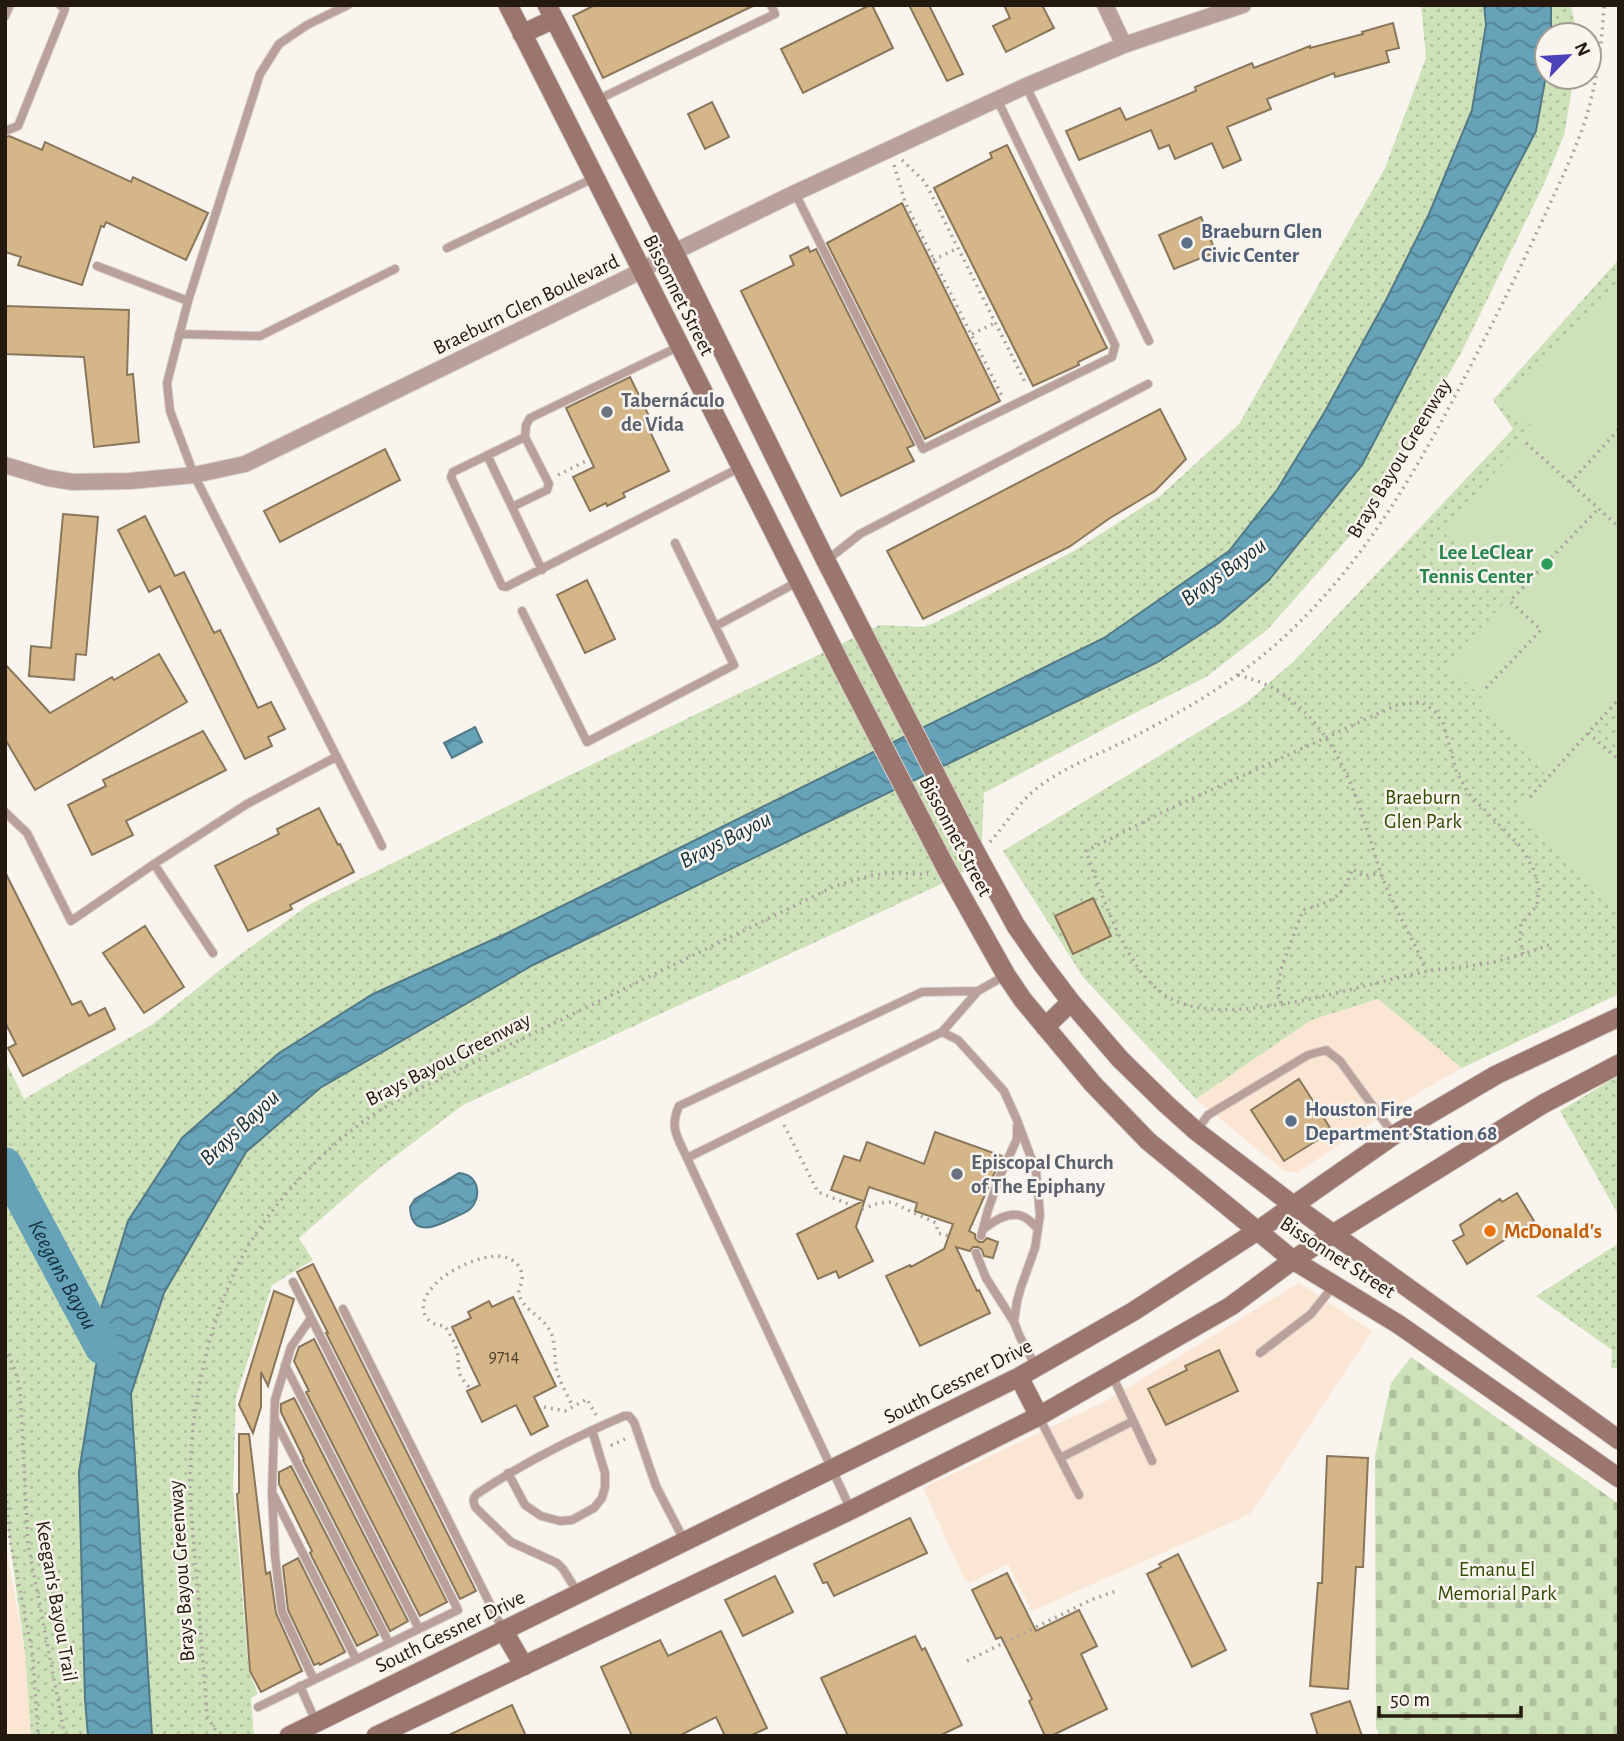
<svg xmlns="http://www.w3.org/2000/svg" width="1624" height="1741" font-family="'Alegreya Sans',sans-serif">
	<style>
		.built { fill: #fbe6d3 }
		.grass { fill: url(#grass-dots) }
		.cemetery { fill: url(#cemetery-stones) }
		.garden { fill: #cde2b9 }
		.water { fill: url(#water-waves); stroke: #527985; stroke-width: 2 }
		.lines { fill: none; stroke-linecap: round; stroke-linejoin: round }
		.river { stroke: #66a2b8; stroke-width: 35 }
		.building { fill: #d4b688; stroke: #8a775b; stroke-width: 2 }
		.service-casing { stroke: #d8d1cb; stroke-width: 10 }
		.minor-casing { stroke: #d8d1cb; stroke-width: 18 }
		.secondary-casing { stroke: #d8d1cb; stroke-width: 21 }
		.path { stroke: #aca49e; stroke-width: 3.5; stroke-dasharray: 2 5; stroke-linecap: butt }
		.service { stroke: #b9a09a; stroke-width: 8 }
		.minor { stroke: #b9a09a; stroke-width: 16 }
		.secondary { stroke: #9b766f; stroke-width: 19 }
		.service-dot { fill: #5c6f8a; stroke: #faf4ef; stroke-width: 2.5 }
		.worship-dot { fill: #6b7280; stroke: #faf4ef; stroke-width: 2.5 }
		.leisure-dot { fill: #2e9e5b; stroke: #faf4ef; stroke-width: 2.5 }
		.food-dot { fill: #e8710a; stroke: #faf4ef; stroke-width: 2.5 }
		.labels { text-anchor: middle; stroke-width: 5; stroke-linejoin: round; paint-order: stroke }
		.number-label { font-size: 18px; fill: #4f402d }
		.service-label { font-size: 21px; font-weight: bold; fill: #4e5e75; stroke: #faf4ef; text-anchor: start }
		.street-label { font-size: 21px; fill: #23190f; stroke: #faf4ef }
		.worship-label { font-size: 21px; font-weight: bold; fill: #5b616d; stroke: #faf4ef; text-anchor: start }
		.leisure-label { font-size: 21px; font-weight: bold; fill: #27864d; stroke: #faf4ef; text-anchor: end }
		.park-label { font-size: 21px; fill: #314d04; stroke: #faf4ef }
		.food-label { font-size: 21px; font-weight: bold; fill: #c56008; stroke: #faf4ef; text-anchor: start }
		.water-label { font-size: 23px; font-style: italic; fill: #14313c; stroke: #faf4ef }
	</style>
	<defs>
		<pattern id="grass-dots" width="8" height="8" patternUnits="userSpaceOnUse" patternTransform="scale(1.75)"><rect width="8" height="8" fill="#cde2b9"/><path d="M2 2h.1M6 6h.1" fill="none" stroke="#b0c19e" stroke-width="1.8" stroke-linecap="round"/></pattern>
		<pattern id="cemetery-stones" width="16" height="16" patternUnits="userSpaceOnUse" patternTransform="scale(1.75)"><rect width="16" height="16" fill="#cde2b9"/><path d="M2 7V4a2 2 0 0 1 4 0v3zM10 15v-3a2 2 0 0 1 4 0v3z" fill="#b0c19e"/></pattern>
		<pattern id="water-waves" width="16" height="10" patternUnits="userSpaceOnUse" patternTransform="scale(1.75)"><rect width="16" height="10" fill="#66a2b8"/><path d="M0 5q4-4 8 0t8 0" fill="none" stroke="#548394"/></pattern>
	</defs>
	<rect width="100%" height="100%" fill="#faf4ef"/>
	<path class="built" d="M1378,999L1462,1068L1403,1102L1297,1173L1284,1171L1196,1099L1311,1020Z
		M1299,1283L1372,1331L1250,1514L1032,1611L1008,1564L970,1583L965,1580L923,1488L1108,1400Z
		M5,1541L25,1653L31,1736H5Z"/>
	<path class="grass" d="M1421,5H1571L1577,35H1547V77H1574L1564,135L1544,184L1461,353L1365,519L1268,629L1206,677L1123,719L984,793L981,862L937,886L463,1105L377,1170L299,1238L313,1260L272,1285L236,1397L233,1489L249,1671L258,1694L251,1698L254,1736H31L25,1653L5,1508V1060L24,1099L153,1024L230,962L310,904L560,780L880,625L923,627L934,623L1074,551L1160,496L1239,424L1385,168L1426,58Z
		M1619,259V994L1462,1068L1378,999L1311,1020L1196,1099L1083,977L1003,851L1246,703L1294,661L1513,429L1493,400Z
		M1619,1075V1216L1560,1111Z
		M1619,1243V1368H1611L1612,1350L1536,1296Z"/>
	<path class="cemetery" d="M1411,1357L1619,1504V1736H1379L1376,1727L1375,1456L1391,1383Z"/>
	<path class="garden" d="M1619,281V704L1593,733L1619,756V902L1616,905L1517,813L1529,800L1525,796L1547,770L1478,707L1485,700L1448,666L1510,596L1442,531L1535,429L1506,403Z"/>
	<path class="water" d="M1484,5H1551V35H1547V70L1536,131L1362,465L1269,580L1220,622L1158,662L533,965L320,1088L246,1152L164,1293L131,1394L152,1736H88L85,1699L79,1472L101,1335L100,1312L128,1221L182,1138L279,1053L373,994L503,935L1104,638L1229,551L1277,490L1324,413L1386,300L1429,214L1472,110L1486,25Z
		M475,727L482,742L452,758L444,743Z
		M459,1173C479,1174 483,1198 469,1210C463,1214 455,1217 449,1220C431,1229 411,1235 410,1207L415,1199Z"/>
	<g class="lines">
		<path class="river" id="s1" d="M5,1165L102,1347"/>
	</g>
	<path class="building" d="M595,5H755L603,78L573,16Z
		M870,5H872L893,48L803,93L781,49Z
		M909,5H929L963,74L947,81Z
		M1004,5H1042L1054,28L1006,52L993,26L1010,18Z
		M1393,23L1399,48L1386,51L1389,62L1335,77L1334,73L1267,99L1271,109L1227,127L1241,160L1223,168L1212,143L1175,159L1169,145L1159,149L1151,130L1079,160L1066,131L1120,108L1126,120L1196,91L1195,87L1252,63L1254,68L1310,46V48L1363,34L1362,32Z
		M712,102L729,137L705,149L688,114Z
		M9,136L42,150L45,142L131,182L133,177L208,213L186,260L106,222L104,227L101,226L82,285L18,265L21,257L5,252V137Z
		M1007,145L1107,348L1078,362L1079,365L1033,386L934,188L992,158L990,153Z
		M902,203L1000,401L925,439L827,243Z
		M1201,217L1216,252L1174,269L1159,235Z
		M808,247L810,252L816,249L914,445L907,448L914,461L841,496L741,291L794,265L790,256Z
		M5,306L129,310L127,375L133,374L139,442L94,447L84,357L5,354Z
		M630,377L649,416L644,419L669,471L623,493L625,497L607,506L606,503L590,511L573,477L594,467L566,408Z
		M1160,409L1186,459L1155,491L1110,518L1069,547L923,619L887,551Z
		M385,449L400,480L280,542L264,511Z
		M63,514L98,517L86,655L76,654L74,680L29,676L31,646L51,648Z
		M145,516L175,576L184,572L214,633L220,630L258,708L271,702L285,729L268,737L272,746L245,759L160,586L149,592L118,530Z
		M587,580L615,639L585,653L557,595Z
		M159,654L187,702L35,790L5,739V664L50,713L112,677L114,680Z
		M203,731L226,770L126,821L133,835L92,855L68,805L106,786L103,780Z
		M319,808L338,845L340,844L354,872L290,905L292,909L248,931L215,866L279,834L277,829Z
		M5,872L72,1005L81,1001L89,1016L105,1008L115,1029L23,1076L8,1048L16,1044L5,1022Z
		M1093,898L1111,936L1073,954L1055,916Z
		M145,926L184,987L144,1013L103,953Z
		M1299,1079L1332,1131L1284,1161L1251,1110Z
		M935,1132L1002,1156L969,1231L975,1234V1238L979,1242H983L987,1238L998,1242L993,1258L984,1256L982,1250L978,1247H973L970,1251L956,1247L977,1291L979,1290L990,1313L920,1346L886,1276L910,1265L911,1267L944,1249L953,1224L915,1211L917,1203L869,1187L856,1227L873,1261L839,1278L836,1271L818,1279L797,1234L863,1201L831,1190L844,1156L860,1161L867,1142L924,1164Z
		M1517,1193L1534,1221L1467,1264L1453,1241L1464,1235L1460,1225L1500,1199L1502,1202Z
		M313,1264L476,1591L460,1599L326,1333H328L297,1272Z
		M274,1291L294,1299L268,1386L261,1372V1407L253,1433L239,1405Z
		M513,1297L556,1386L534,1397L548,1426L531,1435L516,1405L482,1422L467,1391L480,1385L452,1327L471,1318L468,1312L489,1301L492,1307Z
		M314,1339L447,1602L420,1616L306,1392L309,1391L294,1361L299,1347Z
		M1219,1350L1238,1391L1166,1425L1148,1389L1187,1370L1185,1366Z
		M294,1398L408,1621L390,1631L303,1460L304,1459L281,1412V1404Z
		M239,1434H249L266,1574L270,1572L276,1613L302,1671L261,1692L250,1671L237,1494L239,1493Z
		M1327,1456L1368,1458L1363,1567H1356L1348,1689L1310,1686L1318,1583H1322Z
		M291,1466L378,1635L357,1646L310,1553L312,1551L279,1484V1472Z
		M910,1518L927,1553L834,1596L827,1582L823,1583L814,1564Z
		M1178,1554L1226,1650L1192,1667L1147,1574L1161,1567L1159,1564Z
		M298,1558L345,1652L320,1665L319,1663L314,1665L288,1610L283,1566Z
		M1007,1573L1036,1631L1079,1610L1097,1646L1081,1654L1107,1709L1051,1736H1045L1029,1701L1032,1699L1001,1637L996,1639L972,1590Z
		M775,1576L793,1612L743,1636L725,1600Z
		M721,1631L767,1728L750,1736H725L716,1717L679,1736H632L601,1667L660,1640L668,1656Z
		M915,1636L922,1650L925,1648L962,1725L939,1736H848L821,1678Z
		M1350,1701L1362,1736H1318L1311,1714Z
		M512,1705L526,1736H447Z"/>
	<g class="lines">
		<g class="service-casing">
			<path id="service" d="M348,5L307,25L279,44L260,74L188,301L167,383L170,411L194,475L382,846
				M5,16L10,5
				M1026,86L1149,341
				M597,100L775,14L771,5
				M5,131L18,126L65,9L60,5
				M795,193L923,449L1112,357L1115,345L997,99
				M447,248L594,178
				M97,266L188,301
				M179,334L260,336L395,269
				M525,437L453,472L451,477L502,586L506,587L741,467
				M487,455L512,507
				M826,561L860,534L1148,384
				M542,570L512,507L547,490L549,484L525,437L526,425L530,418L680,346
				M522,611L587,742L734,665L675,543
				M716,626L790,586L797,578
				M5,812L27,833L71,921L154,864L247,804L336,757
				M154,864L213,953
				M942,1032L958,1040L1004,1091L1017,1120L1036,1171L1040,1215L1035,1248L1021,1287L1017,1301L1014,1322L1020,1337L1036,1367
				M1197,1130L1208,1115L1308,1055L1326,1050L1340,1061L1394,1135
				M687,1158C678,1138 669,1128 679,1106L922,992L978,991
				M985,1228C995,1220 1010,1210 1024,1217C1029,1219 1034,1225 1038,1229
				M981,1236L988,1210L1000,1176L1017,1139V1126
				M976,1253L986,1278L1014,1322
				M343,1309L503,1630
				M311,1318L291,1347L275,1400L272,1493L275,1556L282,1612L314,1680
				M1260,1353L1311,1314L1334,1285
				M285,1365L419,1629
				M1112,1375L1152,1461
				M1039,1417L1079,1495
				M275,1420L389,1643
				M1060,1458L1133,1421
				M508,1473L525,1505L541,1516L560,1521L572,1520L594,1508L602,1498L605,1487V1473L592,1430
				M274,1496L356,1659
				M851,1510L687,1158L942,1032L978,991L1006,975
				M578,1593L563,1569L557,1563L511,1542L476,1508C473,1502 472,1499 477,1494C523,1463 573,1438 624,1416H629L634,1422L656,1486L685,1542
				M300,1686L316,1722
				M258,1707L458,1610L293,1282"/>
		</g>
		<g class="minor-casing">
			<path id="minor" d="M1105,5L1124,45
				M5,465L48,478L73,482L130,481L194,475L245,464L629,277L674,252L795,193L1026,86L1124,45L1243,5"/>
		</g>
		<g class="secondary-casing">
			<path id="secondary" d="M508,5L841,665L946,868L1006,975L1023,1000L1093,1084L1148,1141L1293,1260L1398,1324L1619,1478
				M547,5L674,252L826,561L976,853L1016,926L1043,965L1071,1002L1120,1059L1166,1104L1196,1131L1293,1205L1619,1440
				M522,34L554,19
				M1045,1027L1071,1002
				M1019,1377L1039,1416
				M503,1630L524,1666
				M289,1736L1019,1377L1134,1311L1257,1231L1394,1135L1496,1075L1619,1017
				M376,1736L851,1510L1039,1416L1231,1306L1293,1260L1333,1234L1543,1104L1619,1064"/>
		</g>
		<path class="path" d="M902,160L925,182L1026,384
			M894,165L905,202L1003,398
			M933,260L958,248
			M972,334L995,323
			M1526,443L1619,527
			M558,475L590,459
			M1570,483L1619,429
			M1238,675C1252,679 1266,683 1278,691C1323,719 1347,768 1363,817C1371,839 1376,862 1385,884C1397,914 1415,941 1426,971
			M1486,688L1541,630L1510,601L1598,509
			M1588,733L1619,760
			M1530,797L1619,699
			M990,842C1007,823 1020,800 1041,785C1070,764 1105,752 1137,735C1173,716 1211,695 1244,670C1360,584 1425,456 1489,330C1512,285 1534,239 1555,193C1566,169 1578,143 1586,118C1597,81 1602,43 1604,5
			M1523,954L1520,940L1521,925L1537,905L1539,889L1533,868L1520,846L1469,794L1457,773L1443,723L1434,710L1421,702L1397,705L1161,813L1086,851C1102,895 1126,972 1168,997C1226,1032 1360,984 1424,972C1441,968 1459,968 1477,965C1502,961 1525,954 1549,945
			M1281,1003L1278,990L1281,969L1303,910C1331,902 1343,898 1352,869L1364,876L1381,873
			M784,1125L818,1192L853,1206
			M862,1209L879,1203L891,1202L936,1223L938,1233L949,1236
			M5,1348L15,1370L20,1389L28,1544L65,1736
			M469,1387C452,1369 462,1366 456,1348C454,1340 449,1333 445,1326C436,1325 427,1323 424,1312C416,1282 484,1248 508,1258C517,1261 523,1270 522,1279C522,1285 518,1288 519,1295C525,1312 543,1316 550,1331C556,1342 554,1356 556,1368C559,1381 567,1394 573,1407
			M544,1407L565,1411L587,1399L596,1415
			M611,1444L612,1445L625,1439
			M5,1480L10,1539L33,1656L38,1736
			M967,1661L1091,1600L1116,1591
			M1149,1735V1736
			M219,1736L207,1716C203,1663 199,1610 195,1557C193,1529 189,1501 190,1473C192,1403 208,1325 239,1263C265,1211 317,1155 364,1121C381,1108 401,1099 419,1089L833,887C853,880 873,874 894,873C906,873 917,875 928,874"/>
		<use href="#service" class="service"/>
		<use href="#minor" class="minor"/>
		<use href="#secondary" class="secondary"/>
	</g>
	<g class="service-dot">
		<circle cx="1187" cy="243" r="7"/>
		<circle cx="1291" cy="1121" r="7"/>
	</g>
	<g class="worship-dot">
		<circle cx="607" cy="412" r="7"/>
		<circle cx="957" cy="1174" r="7"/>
	</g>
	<circle class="leisure-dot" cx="1547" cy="564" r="7"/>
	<circle class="food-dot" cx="1490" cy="1231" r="7"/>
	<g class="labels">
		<g class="number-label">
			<text x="504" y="1362">9714</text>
		</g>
		<g class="service-label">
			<text x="1201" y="238">Braeburn Glen<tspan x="1201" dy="24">Civic Center</tspan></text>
			<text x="1305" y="1116">Houston Fire<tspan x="1305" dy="24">Department Station 68</tspan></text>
		</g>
		<g class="street-label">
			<text transform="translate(679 295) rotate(63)" y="7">Bissonnet Street</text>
			<text transform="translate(526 304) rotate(-26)" y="7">Braeburn Glen Boulevard</text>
			<text transform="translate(1399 458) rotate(-59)" y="7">Brays Bayou Greenway</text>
			<text transform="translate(956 836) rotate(62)" y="7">Bissonnet Street</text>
			<text transform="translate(448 1059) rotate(-27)" y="7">Brays Bayou Greenway</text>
			<text transform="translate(1338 1257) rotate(33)" y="7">Bissonnet Street</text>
			<text transform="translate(958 1381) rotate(-27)" y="7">South Gessner Drive</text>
			<text transform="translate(181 1571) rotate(-94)" y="7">Brays Bayou Greenway</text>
			<text transform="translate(57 1601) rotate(80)" y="7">Keegan's Bayou Trail</text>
			<text transform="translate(450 1631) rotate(-26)" y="7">South Gessner Drive</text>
		</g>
		<g class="worship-label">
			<text x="621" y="407">Tabernáculo<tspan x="621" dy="24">de Vida</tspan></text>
			<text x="971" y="1169">Episcopal Church<tspan x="971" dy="24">of The Epiphany</tspan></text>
		</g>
		<g class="leisure-label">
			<text x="1533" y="559">Lee LeClear<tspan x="1533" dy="24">Tennis Center</tspan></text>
		</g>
		<g class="park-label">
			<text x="1423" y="804">Braeburn<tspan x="1423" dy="24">Glen Park</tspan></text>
			<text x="1497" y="1576">Emanu El<tspan x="1497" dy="24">Memorial Park</tspan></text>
		</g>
		<g class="food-label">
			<text x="1504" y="1238">McDonald's</text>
		</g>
		<g class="water-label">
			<text transform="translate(1223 571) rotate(-36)" y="8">Brays Bayou</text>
			<text transform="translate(725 839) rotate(-27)" y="8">Brays Bayou</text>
			<text transform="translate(239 1127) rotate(-43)" y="8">Brays Bayou</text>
			<text dy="8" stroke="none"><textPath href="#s1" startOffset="124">Keegans Bayou</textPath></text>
		</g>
	</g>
	<rect width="1624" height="1741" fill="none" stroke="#23190f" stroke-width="14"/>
	<g transform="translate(1568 56) rotate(65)"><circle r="33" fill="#faf4ef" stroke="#a49c95" stroke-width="2"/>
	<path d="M0-5L12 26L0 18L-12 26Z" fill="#4d41b8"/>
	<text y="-10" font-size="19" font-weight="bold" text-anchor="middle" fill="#23190f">N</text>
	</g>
	<path d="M1379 1706v10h142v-10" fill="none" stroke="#23190f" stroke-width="3.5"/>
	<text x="1390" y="1706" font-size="21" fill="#23190f" stroke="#faf4ef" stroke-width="5" paint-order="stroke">50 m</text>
</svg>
